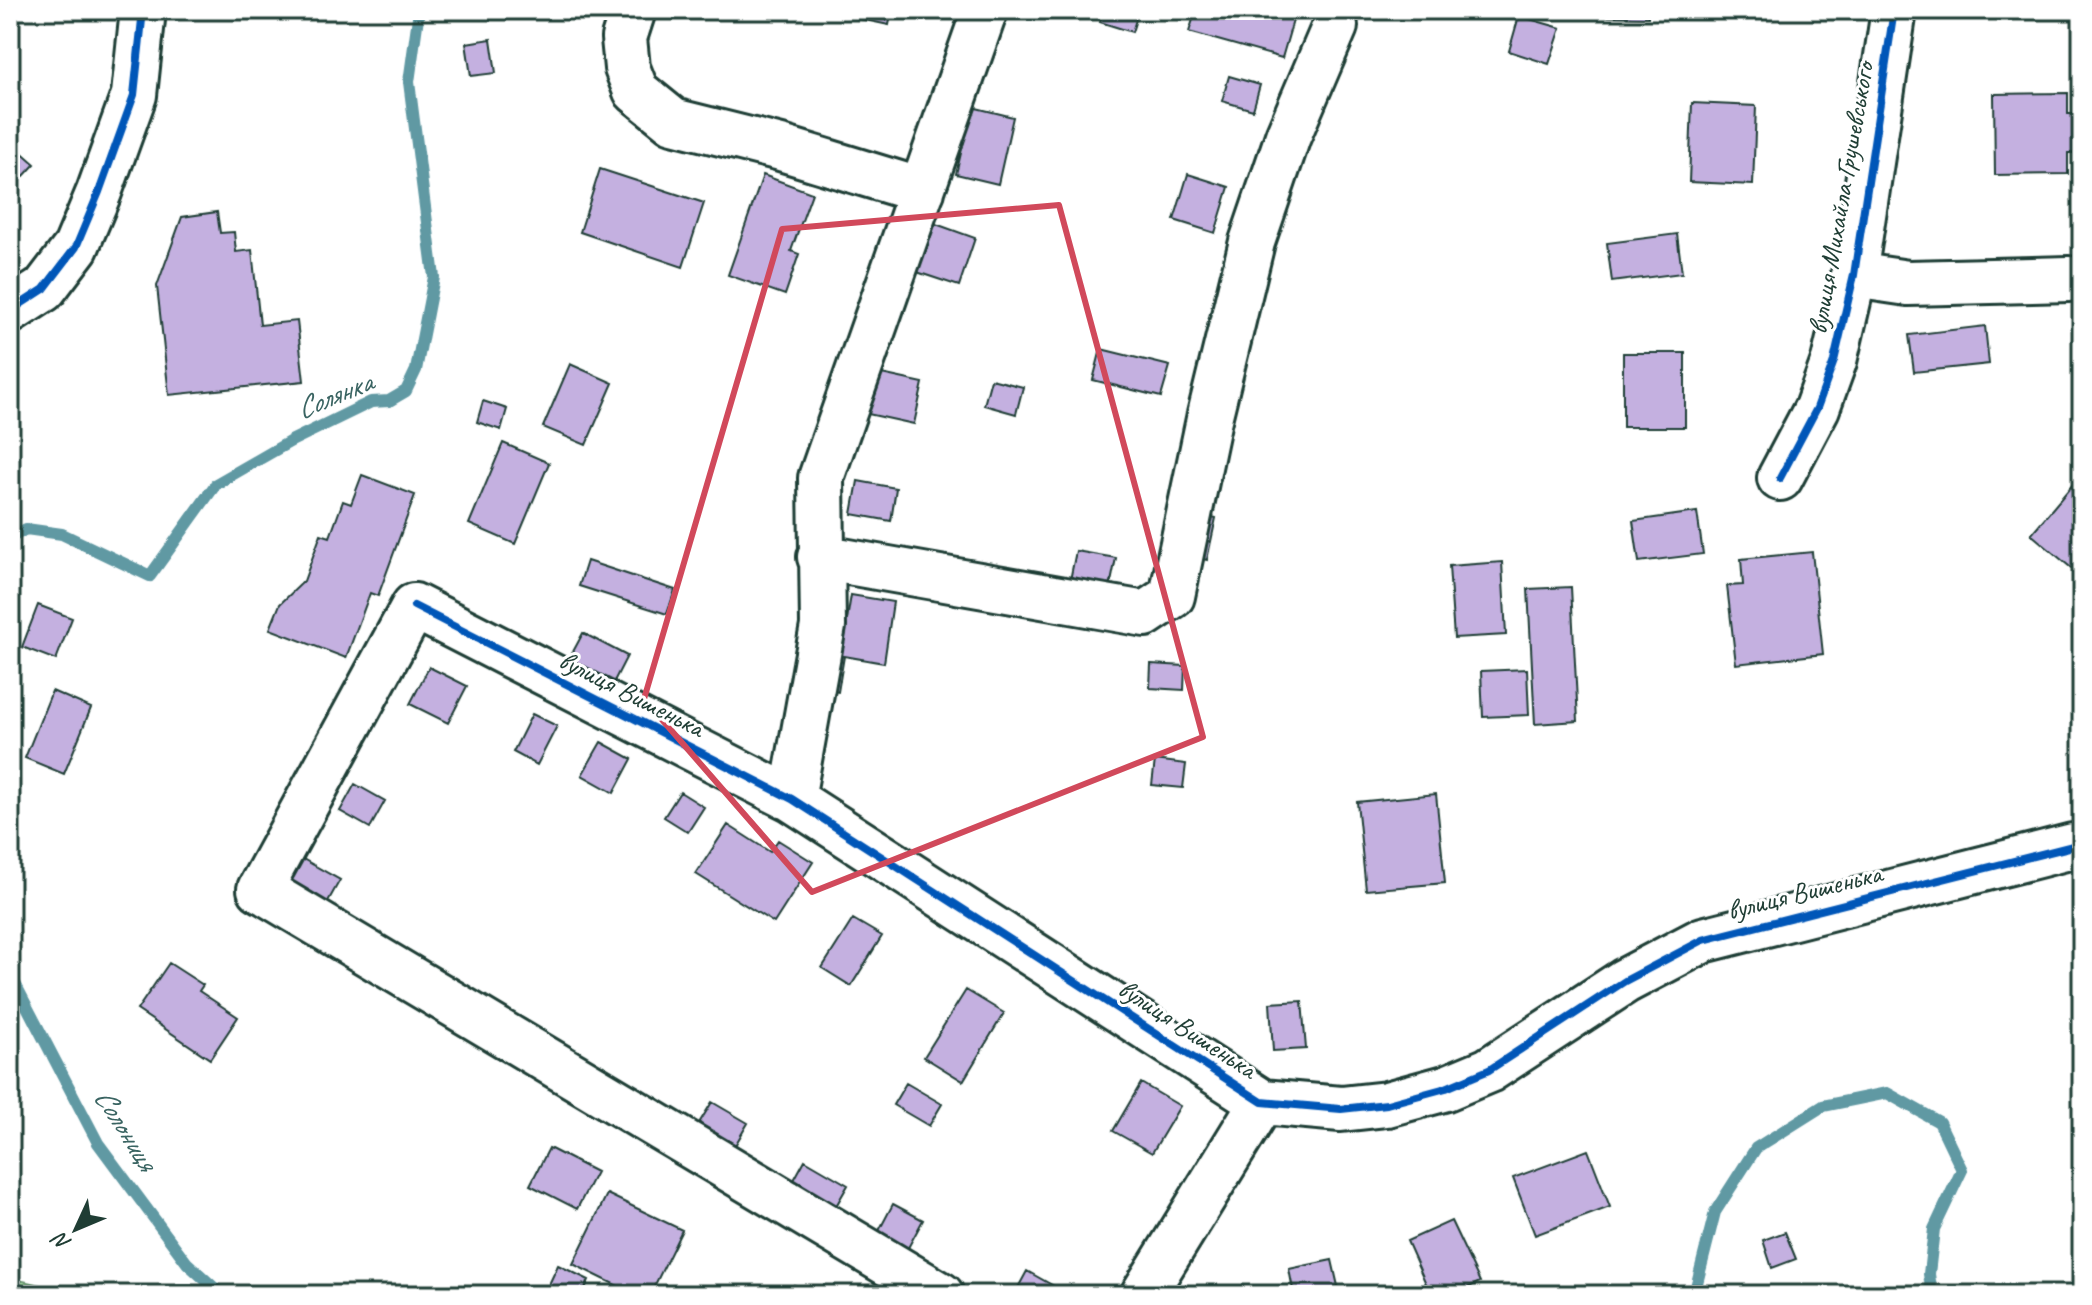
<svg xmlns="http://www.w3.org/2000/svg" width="2092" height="1305" font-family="Caveat,sans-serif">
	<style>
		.green { fill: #b3eaad; stroke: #699470; stroke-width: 2 }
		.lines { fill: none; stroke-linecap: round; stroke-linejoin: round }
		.stream { stroke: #6099a3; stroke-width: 12 }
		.building { fill: #c4b0e0; stroke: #1f3d34; stroke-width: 2 }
		.minor-casing { stroke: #1f3d34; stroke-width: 50 }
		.minor { stroke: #fff; stroke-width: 44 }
		.cycleway-casing { stroke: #fff; stroke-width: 13 }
		.cycleway { stroke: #0057b8; stroke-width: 8 }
		.marked { fill: none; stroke: #d1495b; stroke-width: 6; stroke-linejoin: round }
		.labels { text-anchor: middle; stroke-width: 6; stroke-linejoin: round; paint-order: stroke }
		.street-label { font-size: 28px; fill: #1f3d34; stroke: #fff }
		.water-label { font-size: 30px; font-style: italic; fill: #3a6462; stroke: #fff }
	</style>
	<rect width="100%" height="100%" fill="#fff"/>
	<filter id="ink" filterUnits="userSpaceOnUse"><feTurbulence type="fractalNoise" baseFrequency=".0125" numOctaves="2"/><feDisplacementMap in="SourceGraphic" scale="16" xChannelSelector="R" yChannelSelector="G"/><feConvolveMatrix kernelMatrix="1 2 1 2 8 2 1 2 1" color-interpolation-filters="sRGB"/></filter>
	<g filter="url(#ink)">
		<path class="green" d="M10,1278L40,1285L56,1295H10Z"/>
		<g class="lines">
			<path class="stream" d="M10,538L26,529L62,534L150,576L216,484L291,441L371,402L389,401L406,391L416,370L434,277L409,82L419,10
				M10,974L98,1143L187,1263L222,1295
				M1694,1295L1715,1212L1756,1148L1823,1106L1887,1093L1939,1122L1962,1170L1934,1229L1929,1274L1932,1295"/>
		</g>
		<path class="building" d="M848,10H892L889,25L846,16Z
			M1103,10H1139L1132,32L1100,22Z
			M1196,10H1296L1282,58L1189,32Z
			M1579,10H1648V17L1579,16Z
			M1519,16L1561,28L1549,64L1509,51Z
			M491,39L496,73L471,76L466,43Z
			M1229,76L1260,85L1253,110L1222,101Z
			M2068,93V114H2082V153H2068V174L1995,175L1994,94Z
			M1692,103L1756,106L1753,185L1689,182Z
			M972,107L1013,117L998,184L956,174Z
			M10,142L35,164L10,191Z
			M600,169L704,203L683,267L580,232Z
			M1188,174L1229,187L1215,233L1174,220Z
			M763,175L812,193L791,251L799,254L785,295L728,275Z
			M217,212L220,233L234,232L236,252L252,250L260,325L297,321L304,381L169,395L157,286L182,217Z
			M933,223L975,238L959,286L917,272Z
			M1677,234L1682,273L1612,282L1607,243Z
			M1985,326L1989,364L1914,372L1909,335Z
			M1101,349L1170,366L1161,397L1093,380Z
			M1623,353H1685V427H1623Z
			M570,364L613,383L586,445L543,427Z
			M877,373L923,383L914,424L868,414Z
			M991,379L1023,387L1016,414L984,405Z
			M483,401L507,409L501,430L477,422Z
			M503,443L549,463L515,544L469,524Z
			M362,475L415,495L378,596L370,593L346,658L270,629L280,604L304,581L321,534L330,537L343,501L351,504Z
			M858,481L896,488L891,521L852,514Z
			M2074,483L2082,490V577L2031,534Z
			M1697,512L1703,554L1639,562L1633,521Z
			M1197,513L1216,518L1207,560L1188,555Z
			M1076,551L1116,558L1108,597L1068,590Z
			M1812,552L1823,654L1736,664L1727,586L1743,585L1741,559Z
			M587,561L675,590L667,614L579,586Z
			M1502,562L1506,635L1454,638L1449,566Z
			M1571,587L1578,721L1535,724L1528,589Z
			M851,595L893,602L884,663L844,656L838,692L816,689L828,617L847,620Z
			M38,605L72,618L56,660L22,647Z
			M583,633L627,656L606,697L561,674Z
			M1151,664L1185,666L1184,690L1150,688Z
			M429,667L467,686L448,723L410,704Z
			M1527,669L1529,715L1483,717L1481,671Z
			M52,691L91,708L64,774L25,758Z
			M532,714L557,726L537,765L513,752Z
			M601,742L632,759L614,793L582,775Z
			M1155,760L1186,764L1183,788L1152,785Z
			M355,784L385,801L370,828L340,811Z
			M680,792L704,807L688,832L664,817Z
			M1436,794L1445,883L1366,890L1357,802Z
			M728,825L770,852L778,840L813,862L774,923L696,874Z
			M294,854L340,880L321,914L275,888Z
			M853,919L882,936L851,986L822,968Z
			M169,963L203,985L199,991L238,1017L210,1059L137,1010Z
			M966,990L1004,1013L963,1081L924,1057Z
			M1302,1001L1306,1049L1273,1051L1270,1003Z
			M906,1083L942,1104L929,1126L893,1105Z
			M1141,1083L1180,1106L1152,1153L1113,1131Z
			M712,1102L748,1123L730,1154L693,1133Z
			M549,1148L596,1172L577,1209L530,1185Z
			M1588,1150L1610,1207L1535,1235L1513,1178Z
			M805,1160L848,1185L832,1213L789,1189Z
			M607,1194L682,1230L650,1295H636L573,1264Z
			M893,1204L923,1220L902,1259L872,1244Z
			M1451,1221L1480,1282L1452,1295H1431L1407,1241Z
			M1785,1232L1796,1259L1772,1268L1763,1240Z
			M1332,1260L1340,1295H1294L1289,1269Z
			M558,1265L589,1280L582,1295H544Z
			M1027,1271L1066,1293L1065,1295H1014Z
			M794,1285L813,1295H788Z"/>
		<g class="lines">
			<g class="minor-casing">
				<path id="minor" d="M633,10L624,38L627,68L636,91L673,121L781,148L922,191
					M1854,275L1908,283L2069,279
					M10,311L44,289L76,247L99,192L134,95L143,10
					M1780,478L1817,408L1834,361L1854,275L1894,10
					M820,557L1145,614L1172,596L1209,419L1252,242L1288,136L1335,26
					M792,799L823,626L821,478L985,10
					M941,1295L260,889L414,606L792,799L1262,1102L1341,1109L1387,1104L1446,1088L1489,1070L1625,981L1703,940L2073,846L2082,847
					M1143,1295L1262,1102"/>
			</g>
			<use href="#minor" class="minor"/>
			<g class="cycleway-casing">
				<path id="cycleway" d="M10,311L44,289L76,247L99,192L134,95L143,10
					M1780,478L1817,408L1834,361L1854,275L1894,10
					M414,606L792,799L1262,1102L1341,1109L1387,1104L1446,1088L1489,1070L1625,981L1703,940L2073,846L2082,847"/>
			</g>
			<use href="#cycleway" class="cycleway"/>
		</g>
	</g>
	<path class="marked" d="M1059,205L1203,737L812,892L644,699L782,229Z"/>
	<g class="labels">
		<g class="street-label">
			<text transform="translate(1840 198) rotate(-80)" y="10">вулиця Михайла Грушевського</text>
			<text transform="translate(632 693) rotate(27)" y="10">вулиця Вишенька</text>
			<text transform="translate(1804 891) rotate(-14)" y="10">вулиця Вишенька</text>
			<text transform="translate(1188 1028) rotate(33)" y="10">вулиця Вишенька</text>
		</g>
		<g class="water-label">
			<text transform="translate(334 395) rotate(-22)" y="10">Солянка</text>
			<text transform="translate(126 1129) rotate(58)" y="10">Солониця</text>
		</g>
	</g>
	<rect width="2092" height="1305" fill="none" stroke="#fff" stroke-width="40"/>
	<rect x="20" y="20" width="2052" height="1265" fill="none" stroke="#1f3d34" stroke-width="3" filter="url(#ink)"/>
	<g transform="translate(76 1229) rotate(226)" stroke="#ffffff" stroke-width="6" paint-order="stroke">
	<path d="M0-6L14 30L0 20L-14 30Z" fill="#1f3d34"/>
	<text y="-12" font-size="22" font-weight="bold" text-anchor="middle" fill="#1f3d34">N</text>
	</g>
</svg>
